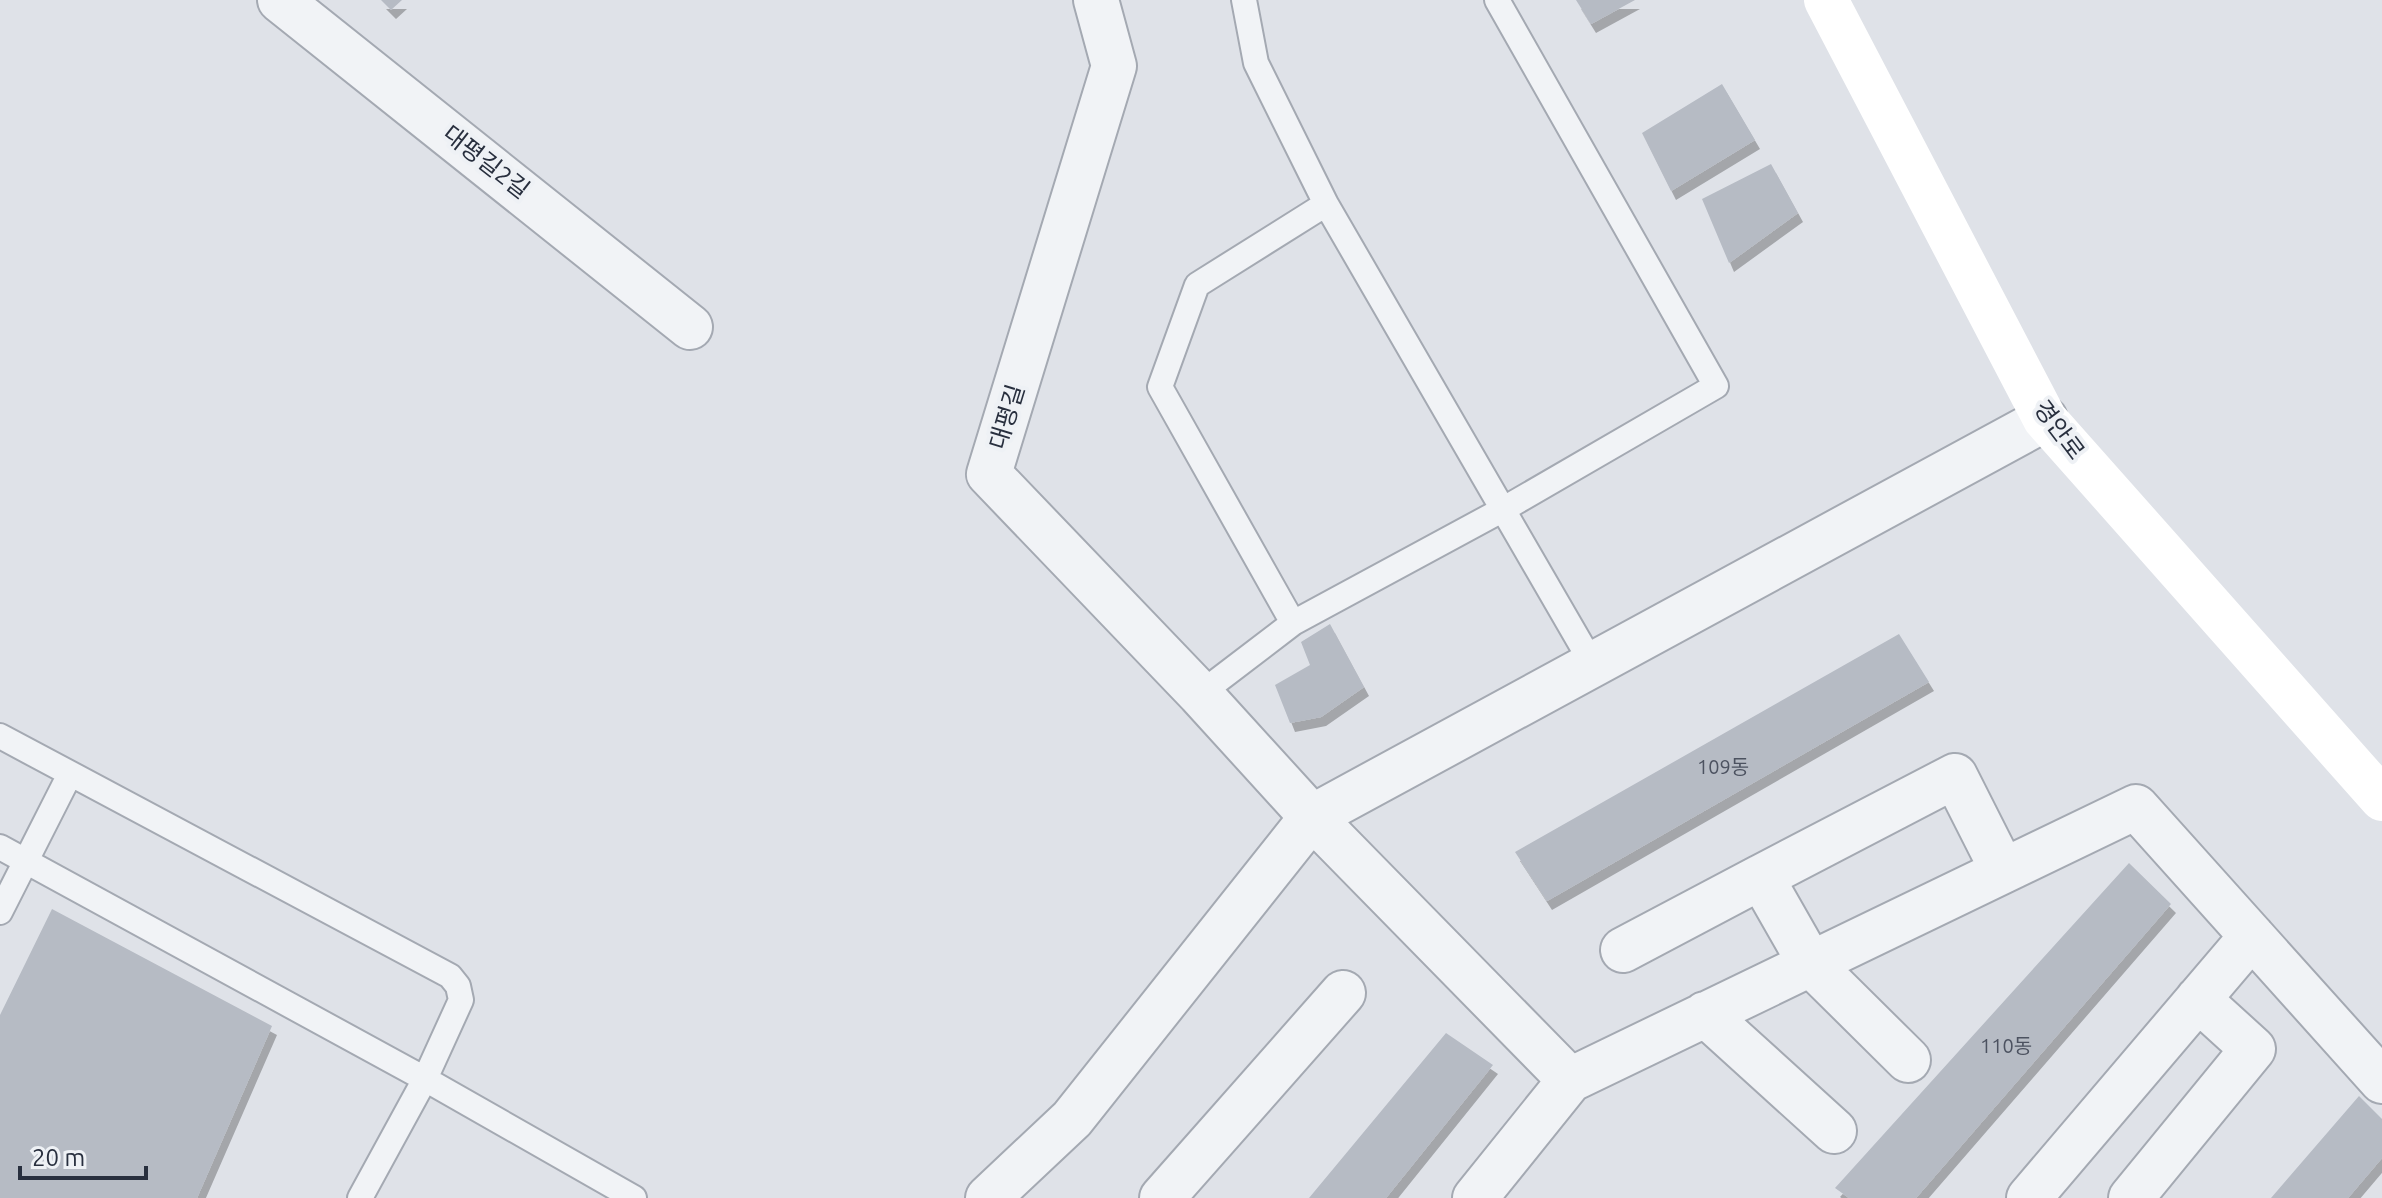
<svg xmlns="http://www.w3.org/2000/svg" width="2382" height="1198" font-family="Ubuntu,'Noto Sans KR',sans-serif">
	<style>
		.building { fill: #b6bbc4; filter: url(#shadow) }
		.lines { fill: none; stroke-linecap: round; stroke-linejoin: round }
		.lane-casing { stroke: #a4a9b2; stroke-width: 28 }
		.street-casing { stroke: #a4a9b2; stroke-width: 48 }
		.lane { stroke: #f1f3f6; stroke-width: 24 }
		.street { stroke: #f1f3f6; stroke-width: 44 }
		.secondary { stroke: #fff; stroke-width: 44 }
		.labels { text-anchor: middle; stroke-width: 8; stroke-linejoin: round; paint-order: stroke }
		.number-label { font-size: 20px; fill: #4c5260 }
		.street-label { font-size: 24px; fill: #282f3e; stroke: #eef1f5 }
	</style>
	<defs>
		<filter id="shadow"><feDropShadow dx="5" dy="9" stdDeviation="0" flood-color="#0004"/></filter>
	</defs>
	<rect width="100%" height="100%" fill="#dfe2e8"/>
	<path class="building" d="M381,0H402L391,10Z
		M1576,0H1635L1591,24Z
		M1722,84L1755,140L1671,191L1642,133Z
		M1771,164L1798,213L1729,263L1702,199Z
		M1330,624L1364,687L1321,717L1290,723L1275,685L1310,665L1301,642Z
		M1899,634L1929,682L1547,901L1515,852Z
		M2129,863L2171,904L1916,1198H1849L1835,1188Z
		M52,909L272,1026L197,1198H0V1015Z
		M1446,1033L1493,1065L1386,1198H1309Z
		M2359,1096L2382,1119V1158L2348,1198H2271Z"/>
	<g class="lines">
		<g class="lane-casing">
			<path id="lane" d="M1244,0L1256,63L1326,204L1593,665
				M1293,623L1160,387L1197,285L1326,204
				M1200,694L1293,623L1502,510L1716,386L1497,0
				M0,736L450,976L458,986L461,1000L425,1079L360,1198
				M0,847L425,1079L634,1198
				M0,912L70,774"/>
		</g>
		<g class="street-casing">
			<path id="street" d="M280,0L690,327
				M1096,0L1114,66L989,474L1200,694L1312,817L1570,1080
				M1623,950L1761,877
				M1705,1014L1834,1131
				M1908,1060L1810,963L1761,877L1955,776L2003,871
				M988,1198L1072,1119L1312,817L2045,419
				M1162,1198L1343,993
				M1475,1198L1570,1080L2136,807L2382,1081
				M2029,1198L2252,936
				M2131,1198L2253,1049L2198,999"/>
		</g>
		<use href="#lane" class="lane"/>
		<use href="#street" class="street"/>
		<path class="secondary" d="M1826,0L2045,419L2382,799"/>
	</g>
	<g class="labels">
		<g class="number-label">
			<text x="1723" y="774">109동</text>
			<text x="2006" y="1053">110동</text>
		</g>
		<g class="street-label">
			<text transform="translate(486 162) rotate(38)" y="8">대평길2길</text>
			<text transform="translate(1007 417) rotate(-73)" y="8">대평길</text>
			<text transform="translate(2059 430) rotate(53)" y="8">경안로</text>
		</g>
	</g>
	<path d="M20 1166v12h126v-12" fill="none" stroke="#282f3e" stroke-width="4"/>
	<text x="32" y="1166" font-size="24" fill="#282f3e" stroke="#eef1f5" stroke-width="6" paint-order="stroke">20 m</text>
</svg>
